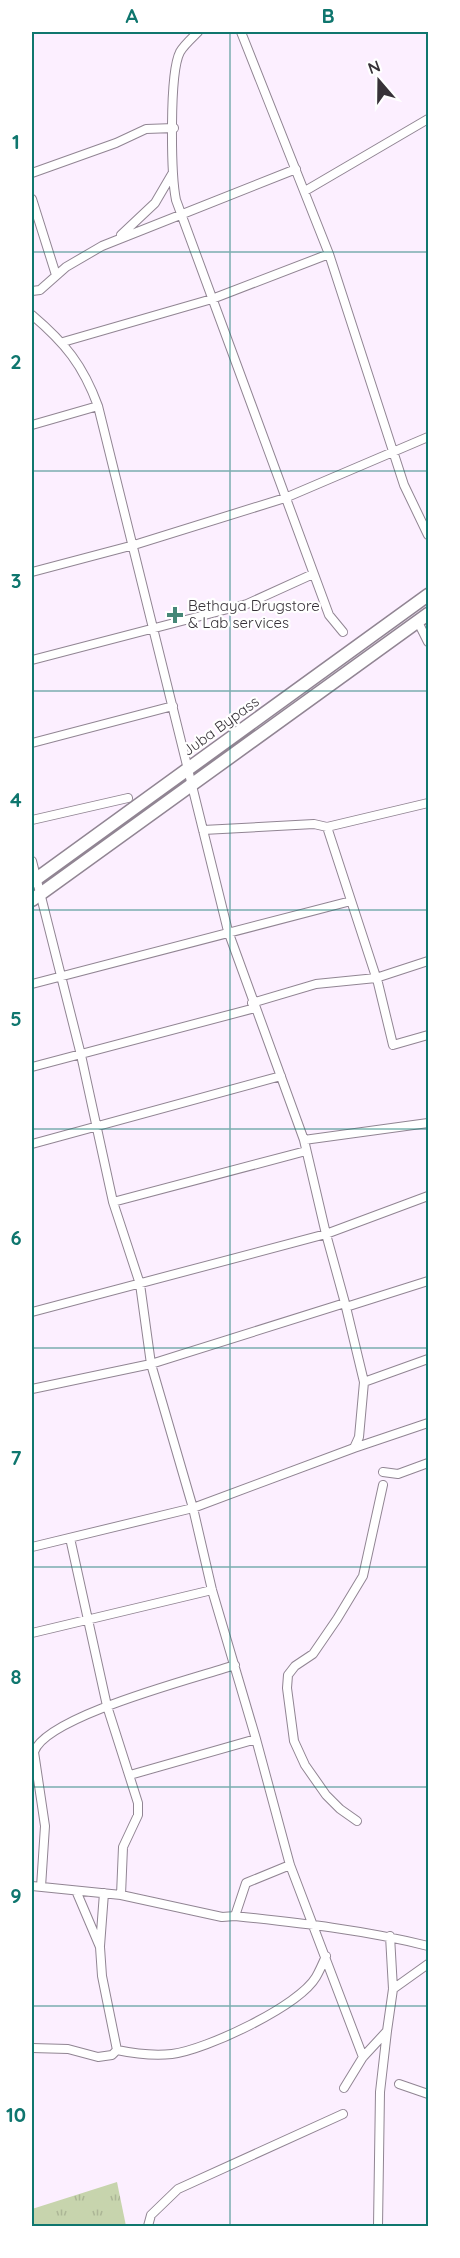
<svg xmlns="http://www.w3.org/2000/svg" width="460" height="2258" font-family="Quicksand,sans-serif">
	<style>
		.grass { fill: url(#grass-tufts) }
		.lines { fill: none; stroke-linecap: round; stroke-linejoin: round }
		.minor-casing { stroke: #918593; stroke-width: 10 }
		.primary-casing { stroke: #918593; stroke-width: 15 }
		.minor { stroke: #fff; stroke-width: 8 }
		.primary { stroke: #fff; stroke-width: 12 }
		.grid { fill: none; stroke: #0f766e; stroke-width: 1.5; stroke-opacity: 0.55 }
		.poi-dot { fill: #458777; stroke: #fff; stroke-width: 2 }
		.labels { text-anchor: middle; stroke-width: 4.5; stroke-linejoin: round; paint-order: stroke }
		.poi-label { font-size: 15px; fill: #373238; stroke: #fff; text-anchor: start }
		.street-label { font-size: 15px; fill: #373238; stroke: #fff }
		.neatline { fill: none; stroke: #0f766e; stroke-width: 2 }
		.grid-label { font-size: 20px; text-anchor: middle; font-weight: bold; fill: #0f766e }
	</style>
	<defs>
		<pattern id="grass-tufts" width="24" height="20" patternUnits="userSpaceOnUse" patternTransform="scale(1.5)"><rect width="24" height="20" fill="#c7d4ad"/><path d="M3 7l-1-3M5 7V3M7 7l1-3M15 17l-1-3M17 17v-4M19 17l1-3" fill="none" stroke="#acb696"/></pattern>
	</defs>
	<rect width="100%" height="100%" fill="#fcefff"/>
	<path class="grass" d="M117,2182L126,2226H32V2209Z"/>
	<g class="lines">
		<g class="minor-casing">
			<path id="minor" d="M198,32C192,38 184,45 180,52C169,73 171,175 176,200L329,615L343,632
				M241,32L329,254L404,485L428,535
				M32,173L116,143L146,129L174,128
				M305,191L428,119
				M32,199L56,275
				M121,235L155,203L172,174
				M32,291L40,290L66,267L102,246L296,169
				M32,315C65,343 83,365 98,406L228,931L304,1140L326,1234L345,1303L364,1382L359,1437L354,1448L193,1508L32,1547
				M63,342L212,299L329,254
				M32,425L98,406
				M32,572L134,545L285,498L428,437
				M418,622L428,642
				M32,660L247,604L313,574
				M32,743L173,706
				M32,820L128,798
				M327,827L378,983L393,1045L428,1035
				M203,830L314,824L327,827L428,803
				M32,861L81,1055L113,1202L140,1284L151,1364L193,1508L212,1590L256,1739L290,1865L363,2057
				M32,984L351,901
				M252,1003L316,984L376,978L428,961
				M32,1067L255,1008
				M304,1140L428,1123
				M32,1144L281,1076
				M113,1202L306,1151
				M346,1307L428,1281
				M32,1312L326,1234L428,1196
				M364,1382L428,1359
				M32,1389L151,1364L345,1303
				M354,1448L428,1423
				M383,1472L398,1474L428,1463
				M70,1538L107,1706L138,1803V1815L123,1847L121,1895
				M32,1633L212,1590
				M130,1775L256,1739
				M357,1821L340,1809L326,1795L305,1765L294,1741L287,1688L288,1675L295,1666L313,1654L337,1619L363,1576L383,1485
				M32,1886L121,1895L222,1917L235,1916C300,1923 365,1930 428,1946
				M41,1887L45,1826L34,1752C46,1716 196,1678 235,1665
				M235,1916L246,1883L290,1865
				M100,1946L104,1893
				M393,1989L428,1964
				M32,2048L68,2049L98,2057L112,2055L117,2050L102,1976L100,1947L77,1893
				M117,2050C136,2054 153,2056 172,2054C206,2050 299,2006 316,1977C320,1970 323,1963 326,1956
				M399,2084L428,2094
				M344,2088L363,2057L387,2031L393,1989L390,1936
				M148,2226L151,2215L178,2189L343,2114
				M378,2226L380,2092L387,2031"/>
		</g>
		<g class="primary-casing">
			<path id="primary" d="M32,882L428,595
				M32,900L428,614"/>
		</g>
		<use href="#minor" class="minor"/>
		<use href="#primary" class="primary"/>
	</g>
	<path class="grid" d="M230,32V2226M32,252H428M32,471H428M32,691H428M32,910H428M32,1129H428M32,1348H428M32,1567H428M32,1787H428M32,2006H428"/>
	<path class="poi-dot" d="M172 606h6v6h6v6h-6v6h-6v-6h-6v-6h6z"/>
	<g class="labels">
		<g class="poi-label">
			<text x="188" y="611">Bethaya Drugstore<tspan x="188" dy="17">&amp; Lab services</tspan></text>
		</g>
		<g class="street-label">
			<text transform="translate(221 726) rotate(-36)" y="5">Juba Bypass</text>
		</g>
	</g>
	<rect width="460" height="2258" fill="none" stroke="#ffffff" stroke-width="66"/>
	<g transform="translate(379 81) rotate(340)" stroke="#ffffff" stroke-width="4.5" paint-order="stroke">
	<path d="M0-4.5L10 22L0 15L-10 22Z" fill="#373238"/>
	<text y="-9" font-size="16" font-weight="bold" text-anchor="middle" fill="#373238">N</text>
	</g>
	<rect x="33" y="33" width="394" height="2192" class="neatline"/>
	<g class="grid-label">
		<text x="132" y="23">A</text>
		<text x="328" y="23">B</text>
		<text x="16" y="149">1</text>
		<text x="16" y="369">2</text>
		<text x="16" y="588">3</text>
		<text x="16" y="807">4</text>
		<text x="16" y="1026">5</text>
		<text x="16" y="1245">6</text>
		<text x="16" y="1465">7</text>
		<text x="16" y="1684">8</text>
		<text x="16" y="1903">9</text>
		<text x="16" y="2122">10</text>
	</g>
</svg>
